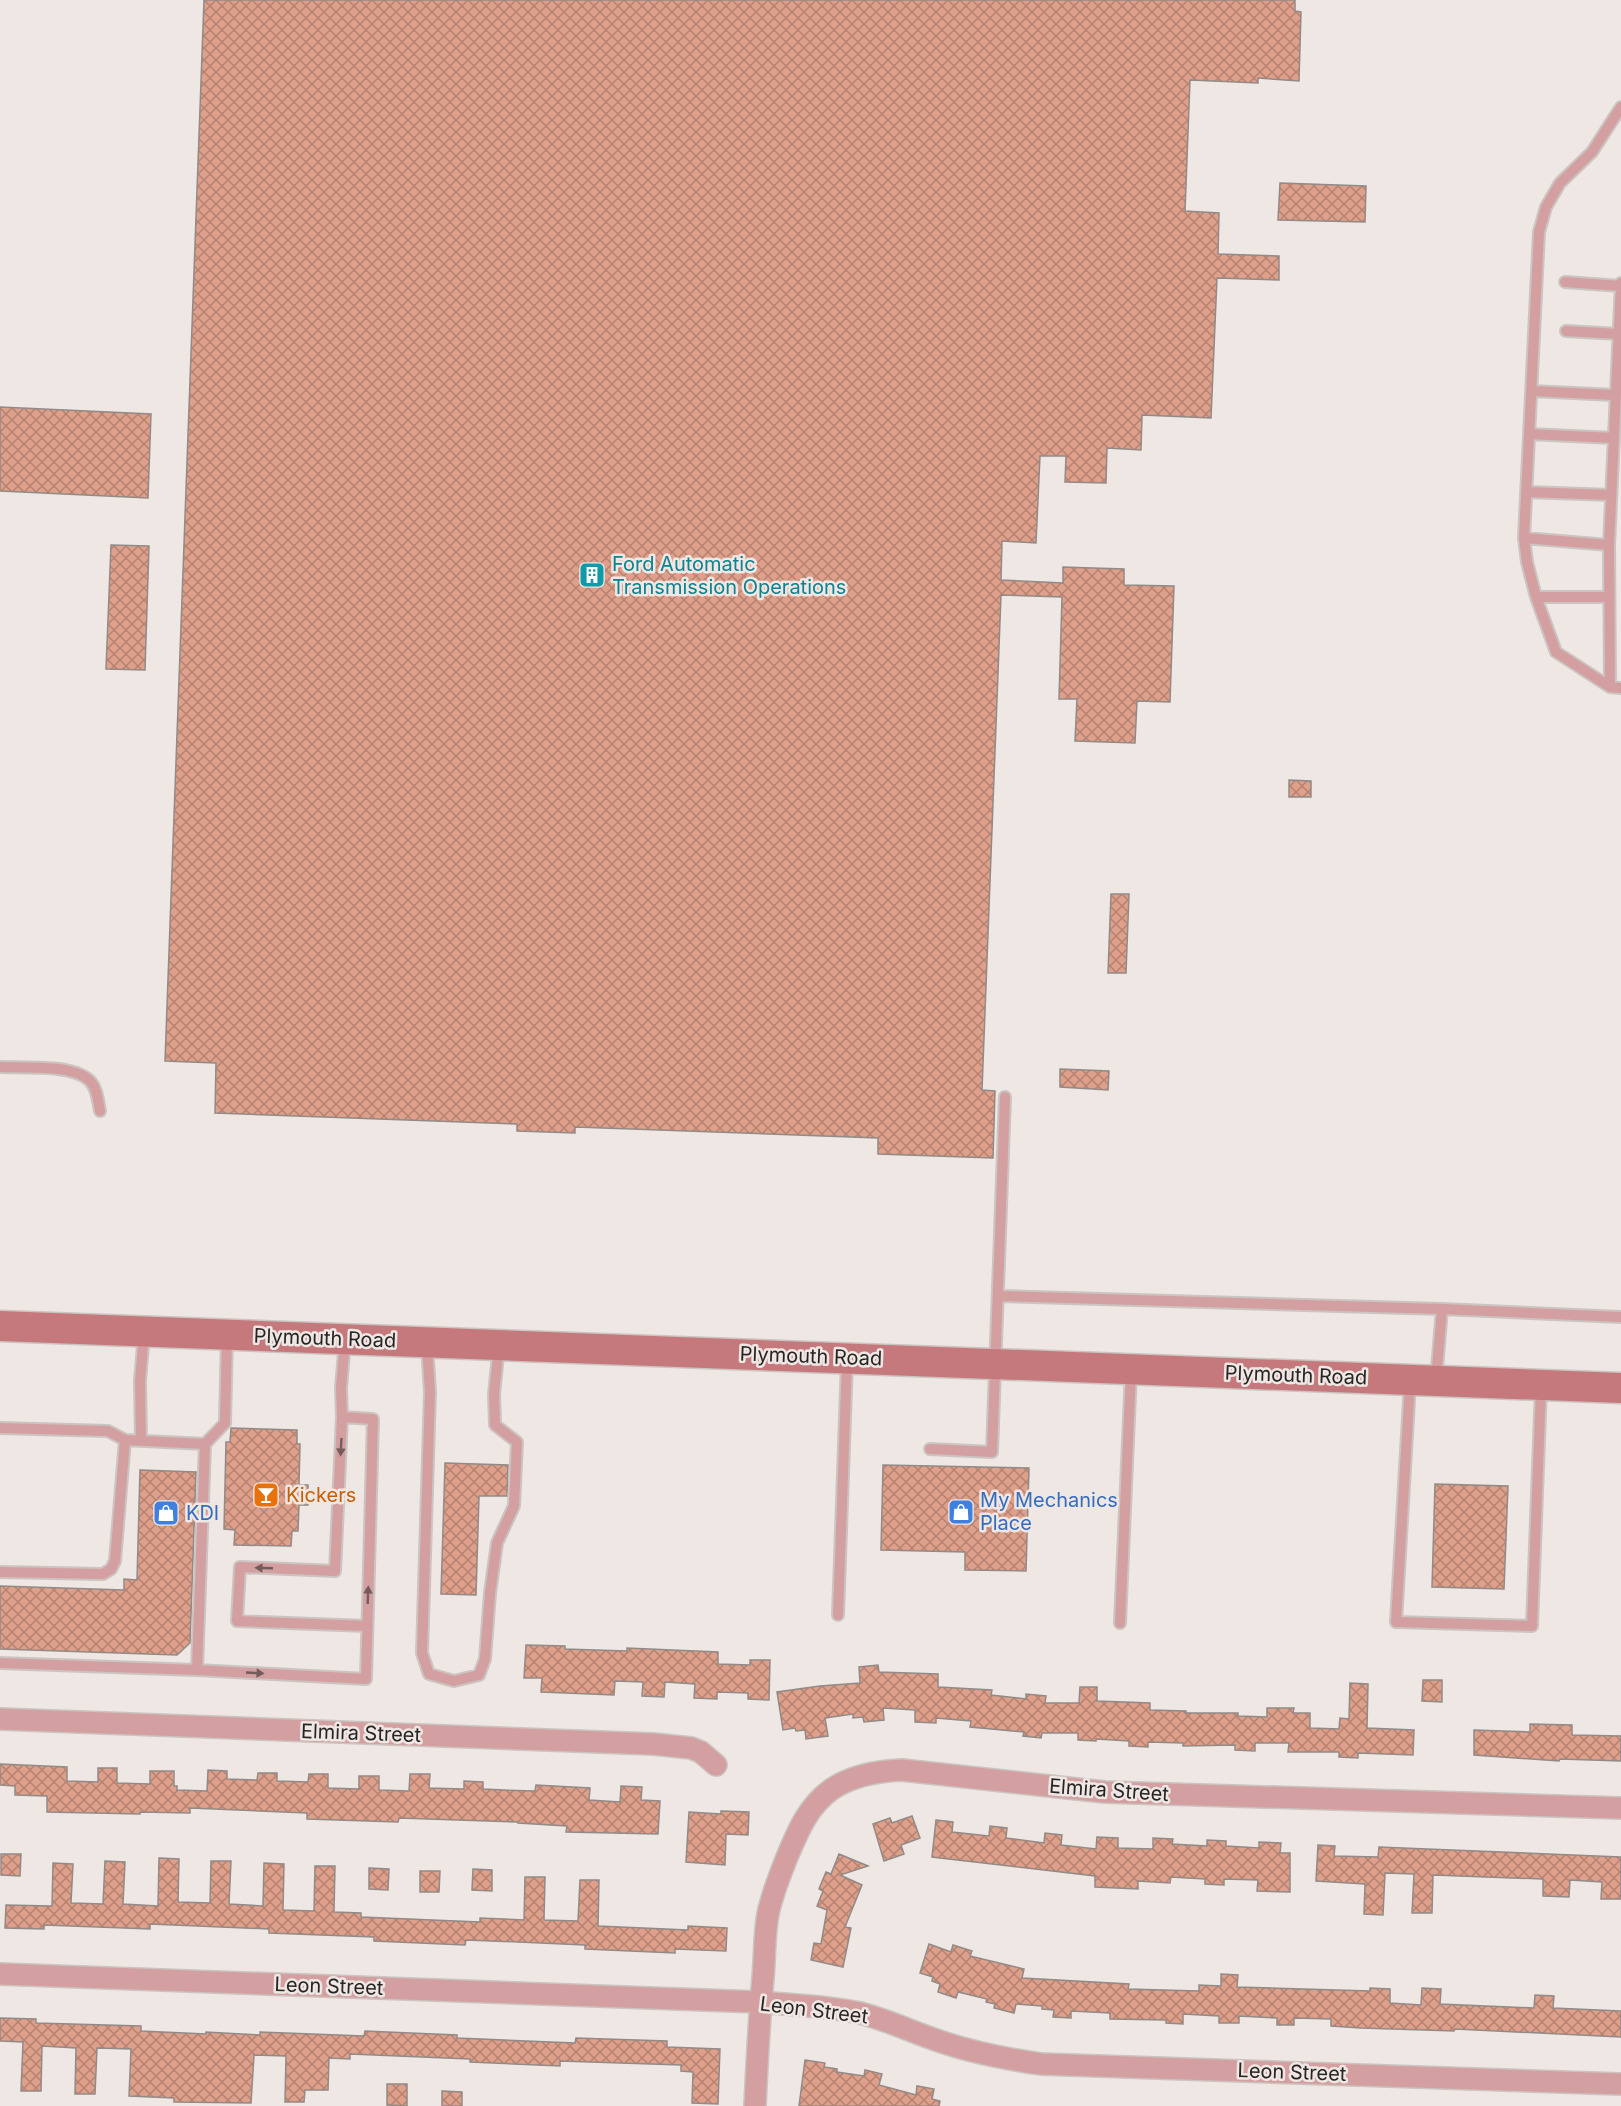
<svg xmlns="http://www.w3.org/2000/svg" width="1621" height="2106" font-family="Inter,sans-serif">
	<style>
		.building { fill: url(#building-cross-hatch); stroke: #918a87; stroke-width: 1.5 }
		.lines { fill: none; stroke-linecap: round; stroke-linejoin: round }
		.lane-casing { stroke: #cbc4c0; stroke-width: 14 }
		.street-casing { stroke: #cbc4c0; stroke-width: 24 }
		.secondary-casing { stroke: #cbc4c0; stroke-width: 33 }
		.lane { stroke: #d49fa1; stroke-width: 10 }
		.street { stroke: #d49fa1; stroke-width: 21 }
		.secondary { stroke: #c5797d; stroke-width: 30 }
		.oneway { fill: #755c5c }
		.labels { text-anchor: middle; stroke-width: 5; stroke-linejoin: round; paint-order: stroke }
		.culture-label { font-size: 20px; fill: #0d838f; stroke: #efe7e3; text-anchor: start }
		.street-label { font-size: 20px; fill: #272523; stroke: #efe7e3 }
		.food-label { font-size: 20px; fill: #c56008; stroke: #efe7e3; text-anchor: start }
		.shop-label { font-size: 20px; fill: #366cbe; stroke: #efe7e3; text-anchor: start }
	</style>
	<defs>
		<pattern id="building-cross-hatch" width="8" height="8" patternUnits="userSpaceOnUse" patternTransform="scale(1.5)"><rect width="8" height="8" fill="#dfa08b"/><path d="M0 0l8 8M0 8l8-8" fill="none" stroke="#b58271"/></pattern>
	</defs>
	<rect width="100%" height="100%" fill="#efe7e3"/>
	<path class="building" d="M204,0H1295V11L1301,12L1299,81L1258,78V83L1190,80L1185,211L1219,213L1218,254L1279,256V280L1217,278L1211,418L1142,415L1141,450L1107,448L1106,483L1065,482L1066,456H1040L1036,543L1002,541L1001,580L1063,583V567L1124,569V585L1174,586L1170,702L1137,701L1135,743L1075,741L1077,699H1059L1062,597L1001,595L982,1090L995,1091L993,1158L878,1154V1138L575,1127V1133L517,1131V1124L215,1113L216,1063L165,1061Z
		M1280,183L1366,186L1365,222L1278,220Z
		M0,407L151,414L148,498L0,491Z
		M111,545L149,546L145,670L106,669Z
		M1289,780L1311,781V797H1289Z
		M1111,894H1129L1126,973H1108Z
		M1060,1069L1109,1071L1108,1090L1060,1087Z
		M231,1428L297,1430V1444H300L299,1485H308V1505H299L298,1531H292L291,1546L234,1545L235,1530L224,1529L226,1442H230Z
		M445,1463L508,1465L507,1496H479L476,1595L441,1594Z
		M883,1465L1029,1468L1026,1571L965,1570V1552L881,1550Z
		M140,1470L196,1472L190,1643L177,1655L0,1649V1586L124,1590V1579L137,1580Z
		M1435,1484L1508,1486L1504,1589L1432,1587Z
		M526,1645L565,1646V1649L627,1651V1648L718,1652V1664L750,1665V1660H770L769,1700L748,1699V1693L717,1692V1699L694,1698L695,1684L665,1682L664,1697L642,1696L643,1682L615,1681L614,1695L541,1692L542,1678H524Z
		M878,1665L879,1672L938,1674V1687L992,1690L991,1695L1026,1699V1694L1046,1696L1045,1703H1079L1080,1687H1097V1701L1150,1703V1710L1186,1711V1713H1238V1716L1267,1717V1708H1294L1293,1713H1310V1728L1339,1729L1340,1718L1349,1719L1350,1683L1368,1684L1367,1728L1414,1730L1413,1755L1358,1753V1758L1339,1757V1752H1288L1289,1743H1255V1751L1235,1750V1745L1183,1746V1743L1148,1742V1747L1129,1746V1741L1096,1739V1741L1078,1740V1733H1042L1041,1738L1023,1736L1024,1732L970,1727L971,1721L936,1718V1723L915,1722V1710L883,1708L884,1720L864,1722L863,1717L853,1718V1714L825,1718L828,1736L806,1739L805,1730L796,1731L795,1728L783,1730L777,1692L820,1686L860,1683L859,1667Z
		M1423,1680H1442V1702L1422,1701Z
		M1530,1724L1572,1725V1735L1621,1736V1761L1560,1759L1559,1761L1474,1755V1730L1530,1732Z
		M0,1764L67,1767V1781L98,1782V1768H117V1783L150,1784V1771H174V1786H177V1790L207,1791L208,1770L227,1771V1779L257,1780L258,1773H277V1781L308,1782L309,1774H328V1788L359,1789V1776H379V1790L409,1791L410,1774H430L429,1788L464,1789V1781L483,1782V1789L504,1790L535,1791L536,1785L590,1788L589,1800L620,1802L621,1786L642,1787L641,1800L660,1801L658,1834L566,1832L567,1826L518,1823V1822L399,1818L398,1822L307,1819V1813L190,1808V1813L140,1812V1814L47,1812V1796L15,1795V1786L0,1785Z
		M721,1811L749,1812L748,1835L726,1834L725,1865L686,1862L689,1812L721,1814Z
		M912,1816L920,1838L901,1845L904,1854L884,1861L873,1824L890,1818L892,1823Z
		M936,1820L953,1822L952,1832L989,1836L990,1826L1007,1828L1006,1838L1044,1843L1045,1833L1062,1835L1061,1845L1096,1849L1097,1837L1118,1838V1848L1153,1849V1838L1173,1839L1172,1844L1207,1846V1840L1226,1841V1846L1259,1848V1842L1281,1843L1280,1853H1290V1892L1257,1891L1258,1880L1224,1879V1885L1205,1884V1879L1171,1877L1170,1883L1138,1881V1889L1095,1887V1876L932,1857Z
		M1318,1845L1335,1846L1334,1856L1378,1857L1379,1847L1621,1857V1899H1601L1602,1882L1570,1880L1569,1897L1543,1896V1879L1433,1875L1432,1913H1412L1414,1874L1385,1873L1383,1915L1364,1914L1365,1884L1316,1881Z
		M1,1854H21L20,1876L1,1875Z
		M839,1854L868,1866L840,1875L862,1885L845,1927L851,1928L843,1967L811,1960L814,1943L821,1944L827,1910L817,1906L823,1891L819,1889L826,1872L831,1874Z
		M159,1858L179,1859L178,1902L210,1903L211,1861H231L229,1904L263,1906L264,1863L284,1864L283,1910L314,1911L315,1866H335L334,1912L361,1913V1917L480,1922V1918L524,1920L525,1877H545L544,1920L578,1921L580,1880H599L598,1926L688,1930V1926L727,1928L726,1951L675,1949V1953L585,1949V1945L518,1942L466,1940L465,1945L374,1941V1937L269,1933V1929L150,1924V1929L44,1925V1929L5,1928L6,1905L52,1906L53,1863L73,1864L71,1903L103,1904L105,1861L125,1862L123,1904L158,1906Z
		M369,1868L389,1869L388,1890L369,1889Z
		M473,1869L492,1870V1891L472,1890Z
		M420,1871H440L439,1892H420Z
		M929,1944L951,1952L953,1945L972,1951L970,1956L1024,1969L1022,1978L1129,1984L1128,1989L1199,1991V1985L1221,1986V1974L1238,1975L1237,1987L1370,1991V1988L1390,1989V2003L1421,2005L1422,1988L1441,1989L1440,2004L1534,2008L1535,1995L1554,1996L1553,2008L1621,2011V2037L1455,2029L1454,2031L1361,2028L1331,2026V2019L1294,2018V2025H1277V2018L1239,2016V2023H1219V2016L1183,2014V2024L1166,2023V2020L1110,2019V2013L1071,2011V2018L1053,2017L1054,2010L1042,2009V2006L1016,2004L1014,2013L994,2008L995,2004L986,2002L987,1999L958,1992L956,1998L938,1992L940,1984L932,1981L933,1977L920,1973Z
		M0,2018L36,2019V2023L141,2026V2031L206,2034V2032L260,2035V2032L364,2036L365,2031L457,2035V2038L575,2043L576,2038L667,2041V2047L720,2049L718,2104L692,2103L693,2072L681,2071V2065L560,2061V2066L470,2062V2059L350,2054V2059L329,2058L328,2090H305L304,2102H285L286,2056L254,2055L251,2103L174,2102V2098L129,2096L131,2049L97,2048L95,2094H75L76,2048L42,2046L41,2091H21L23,2042L0,2041Z
		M805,2060L825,2063L824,2067L837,2069V2072L864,2076L865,2070L882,2074L879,2085L916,2095L917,2086L934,2089L932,2099L940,2101L939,2106H799Z
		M387,2084H407V2106L387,2105Z
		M442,2091L462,2092V2106H442Z"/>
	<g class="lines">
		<g class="lane-casing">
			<path id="lane" d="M1621,107L1592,152L1560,183L1546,207L1539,232L1524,538L1527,562L1536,597L1556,652L1610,687L1621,688
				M1565,282L1621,286
				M1566,331L1619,334
				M1532,391L1614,395
				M1529,434L1614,438
				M1527,492L1611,495
				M1524,538L1609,545
				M1536,597H1609
				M1610,687L1609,545L1621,283
				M0,1067C24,1068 71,1064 89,1080C97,1087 98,1101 100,1111
				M998,1296L1442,1309L1436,1380
				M1442,1309L1621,1317
				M427,1345L430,1392L422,1653L429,1674L454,1681L479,1675L485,1659L490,1593L497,1543L514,1506L517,1442L495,1425L494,1394L499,1346
				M1410,1383L1396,1622L1532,1626L1541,1387
				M342,1417L341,1388L345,1340
				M0,1428L108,1431L125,1440
				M141,1441L140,1381L144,1334
				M205,1444L225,1423L227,1335
				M930,1449L992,1452L1005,1097
				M0,1572L103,1574L111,1569L115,1561L125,1440L205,1444L197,1670L0,1663
				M838,1615L847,1361
				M1120,1623L1131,1372
				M197,1670L366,1679L373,1419L342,1417L335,1571L240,1567L237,1621L367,1626"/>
		</g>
		<g class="street-casing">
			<path id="street" d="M0,1719L653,1744L691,1748L701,1752L716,1765
				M0,1974L759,2002C793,2005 827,2006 860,2013C888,2020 914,2033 942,2042C974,2053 1007,2059 1041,2064L1621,2084
				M755,2106C757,2063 759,2020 763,1978C765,1956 764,1935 768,1914C772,1894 780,1875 787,1857C798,1831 808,1806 832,1789C853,1775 877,1771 902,1770L1105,1792L1621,1808"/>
		</g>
		<g class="secondary-casing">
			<path id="secondary" d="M0,1326L1621,1388"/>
		</g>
		<use href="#lane" class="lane"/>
		<use href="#street" class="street"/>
		<use href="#secondary" class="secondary"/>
	</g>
	<defs><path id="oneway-solid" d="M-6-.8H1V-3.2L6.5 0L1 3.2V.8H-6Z" transform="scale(1.5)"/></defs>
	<g class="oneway">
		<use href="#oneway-solid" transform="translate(341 1447) rotate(93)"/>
		<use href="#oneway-solid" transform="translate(264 1568) rotate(-178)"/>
		<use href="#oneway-solid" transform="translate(368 1595) rotate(-88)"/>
		<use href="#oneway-solid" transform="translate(255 1673) rotate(3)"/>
	</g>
	<defs>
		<g id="building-square" transform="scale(1.35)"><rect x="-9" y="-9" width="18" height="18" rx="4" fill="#0f9aa8" stroke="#efe7e3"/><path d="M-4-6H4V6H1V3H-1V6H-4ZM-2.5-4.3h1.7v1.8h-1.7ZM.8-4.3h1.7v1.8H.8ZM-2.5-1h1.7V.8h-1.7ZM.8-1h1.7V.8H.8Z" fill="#fff"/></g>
		<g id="bar-square" transform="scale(1.35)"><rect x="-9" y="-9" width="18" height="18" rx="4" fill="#e8710a" stroke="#efe7e3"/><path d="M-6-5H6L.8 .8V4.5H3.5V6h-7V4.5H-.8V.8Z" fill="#fff"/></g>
		<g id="shop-square" transform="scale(1.35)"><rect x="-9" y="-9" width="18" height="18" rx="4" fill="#3f7fe0" stroke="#efe7e3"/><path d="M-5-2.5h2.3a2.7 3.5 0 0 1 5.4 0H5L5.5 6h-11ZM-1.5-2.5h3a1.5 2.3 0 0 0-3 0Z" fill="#fff"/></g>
	</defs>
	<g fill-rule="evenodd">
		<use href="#building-square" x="592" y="575"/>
		<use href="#bar-square" x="266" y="1495"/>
		<use href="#shop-square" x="961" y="1512"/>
		<use href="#shop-square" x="166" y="1513"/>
	</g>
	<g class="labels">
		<g class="culture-label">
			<text x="612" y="571">Ford Automatic<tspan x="612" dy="23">Transmission Operations</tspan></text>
		</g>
		<g class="street-label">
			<text transform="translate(325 1338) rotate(2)" y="7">Plymouth Road</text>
			<text transform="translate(811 1356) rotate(2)" y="7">Plymouth Road</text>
			<text transform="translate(1296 1375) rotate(2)" y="7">Plymouth Road</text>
			<text transform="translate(361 1733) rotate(2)" y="7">Elmira Street</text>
			<text transform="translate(1109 1790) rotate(4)" y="7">Elmira Street</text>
			<text transform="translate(329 1986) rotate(2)" y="7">Leon Street</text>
			<text transform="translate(814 2010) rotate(7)" y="7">Leon Street</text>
			<text transform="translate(1292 2072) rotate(2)" y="7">Leon Street</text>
		</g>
		<g class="food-label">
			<text x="286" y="1502">Kickers</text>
		</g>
		<g class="shop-label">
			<text x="980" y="1507">My Mechanics<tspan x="980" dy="23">Place</tspan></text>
			<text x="186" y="1520">KDI</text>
		</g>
	</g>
</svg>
